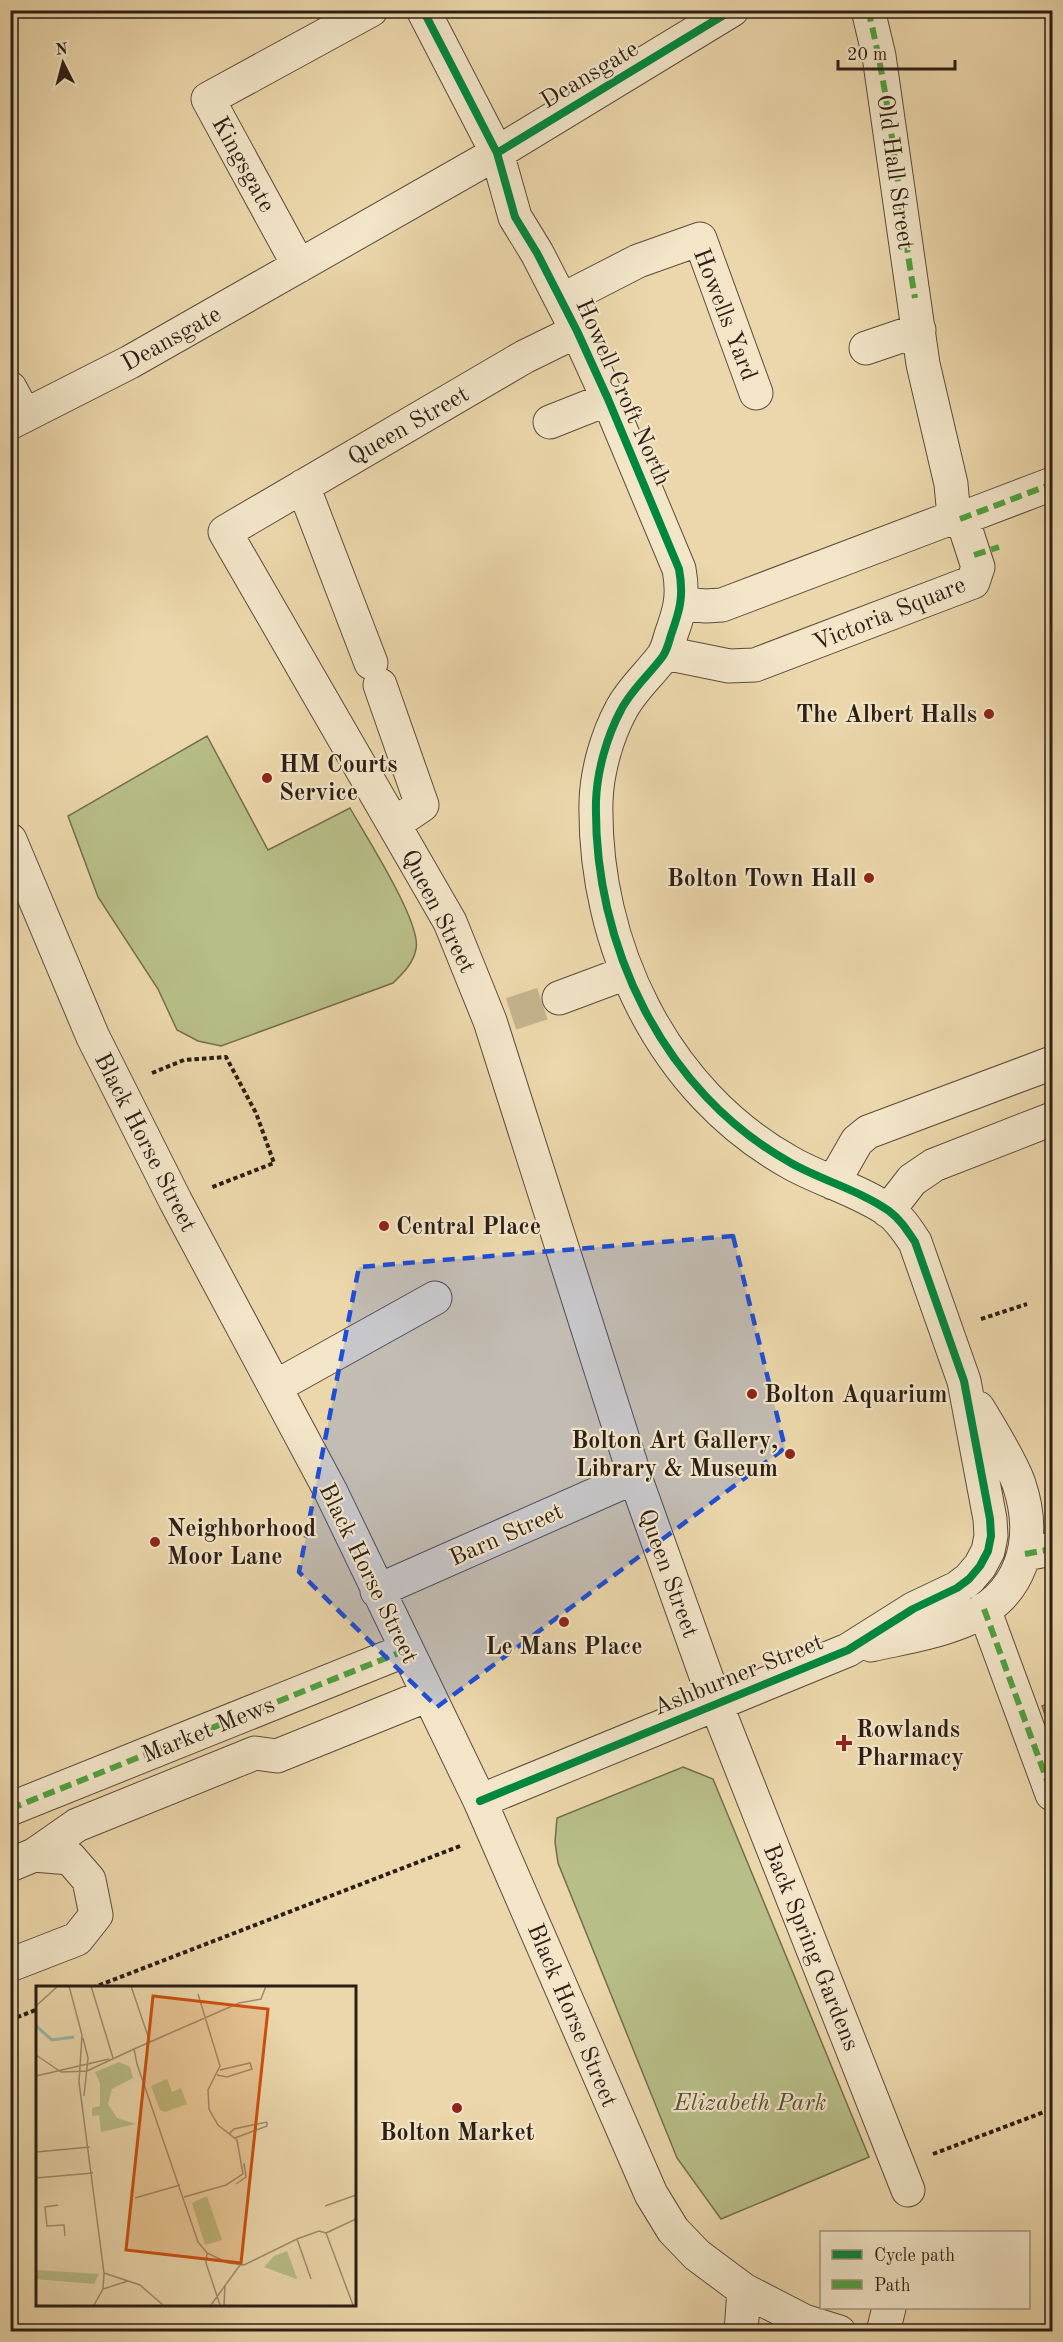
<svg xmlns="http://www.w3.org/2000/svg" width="1063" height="2342" font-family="'Old Standard TT',serif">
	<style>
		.green { fill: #b8be88; stroke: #726e4f; stroke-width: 1.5 }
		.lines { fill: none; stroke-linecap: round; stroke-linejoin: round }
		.minor-tunnel { stroke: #c5b28d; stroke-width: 33; stroke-dasharray: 33 16; stroke-linecap: butt }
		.minor-casing { stroke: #5c4c3b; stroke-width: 35 }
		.path { stroke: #2c1e16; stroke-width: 4; stroke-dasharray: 4.5 3; stroke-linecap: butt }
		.minor { stroke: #f2e5c8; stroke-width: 33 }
		.quiet { stroke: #51a240; stroke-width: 6; stroke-dasharray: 12 6; stroke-linecap: butt }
		.cycleway-casing { stroke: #f2e5c8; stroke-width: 11 }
		.cycleway { stroke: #00873e; stroke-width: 8 }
		.marked { fill: #1d4ed8; fill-opacity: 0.2; stroke: #1d4ed8; stroke-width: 4.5; stroke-dasharray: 12 8; stroke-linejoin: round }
		.poi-dot { fill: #8f2418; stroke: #f2e5c8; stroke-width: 2 }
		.labels { text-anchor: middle; stroke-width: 4.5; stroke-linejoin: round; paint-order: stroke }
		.street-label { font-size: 24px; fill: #2c1e16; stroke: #f2e5c8 }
		.poi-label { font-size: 24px; font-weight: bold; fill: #2c1e16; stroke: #f2e5c8; text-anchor: start }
		.park-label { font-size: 24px; font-style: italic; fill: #564e38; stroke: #f2e5c8 }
		.inset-river { fill: none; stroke: #98b9ac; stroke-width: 3 }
		.inset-road { fill: none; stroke: #9f8d6f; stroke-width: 1.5 }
		.view { fill: #cc500e; fill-opacity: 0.15; stroke: #cc500e; stroke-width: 3 }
		.inset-edge { fill: none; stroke: #2c1e16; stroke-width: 3 }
	</style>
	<rect width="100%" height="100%" fill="#ebd7ab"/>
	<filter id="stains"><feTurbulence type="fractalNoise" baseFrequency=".00333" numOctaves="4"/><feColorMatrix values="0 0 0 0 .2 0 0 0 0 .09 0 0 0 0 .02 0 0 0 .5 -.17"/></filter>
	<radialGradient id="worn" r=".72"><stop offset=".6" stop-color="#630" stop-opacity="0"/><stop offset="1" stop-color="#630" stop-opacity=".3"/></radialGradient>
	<path class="green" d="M207,736L268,850L350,808C365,835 422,923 416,949C413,964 403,973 393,983L221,1046L198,1041L177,1030L158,989L98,897L68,816Z
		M1052,1702V1735L1042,1706Z
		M683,1767L713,1779L869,2157L721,2219L677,2158L558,1863L555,1842L557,1818Z"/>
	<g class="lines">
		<path class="minor-tunnel" d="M511,1014L559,998"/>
		<g class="minor-casing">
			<path id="minor" d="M423,10L497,153L515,217L537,253L577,331L608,399L679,569C684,596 680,610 671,635C669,642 667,650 663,656C650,674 631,690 621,710C607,736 597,771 596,801C593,945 663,1092 791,1163C821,1180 861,1191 889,1211C900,1219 907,1230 915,1242L964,1381L990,1519L991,1536L988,1551L980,1566L969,1579L957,1588L913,1609L848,1650L480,1801
				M868,10L879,56L923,364L951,484L954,517
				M299,266L208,99L371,10
				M562,300L638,261L700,239L756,393
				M577,331L524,357L225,532L450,922L490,1021L635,1477L716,1704L908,2190
				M866,348L919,330
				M10,388L24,414
				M550,422L608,399
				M10,423L130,362L497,153L732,10
				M303,486L371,663
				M960,519L1052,484
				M665,653L729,666L755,665L973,582L978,567L964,524L960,519L954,517L722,605L706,606L682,604
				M380,685L422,805L394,824
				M10,840L93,1037L176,1202L331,1492L480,1801L651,2194L673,2230L697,2255L744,2290L804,2321L839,2332
				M559,998L626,973
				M833,1183L857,1141L868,1132L1052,1063
				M888,1211L912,1180L934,1165L1052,1119
				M275,1387L435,1298
				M1025,1554L1052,1549
				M377,1591L635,1477
				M984,1609L1052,1794
				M871,1645C902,1638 934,1633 963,1621C1022,1597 1038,1541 1019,1484C1011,1461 991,1430 978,1408
				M10,1809L406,1650
				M34,1855L77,1825L255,1753L277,1756L428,1695
				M10,1865L34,1855L70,1858L89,1880L96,1915L77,1939L10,1965
				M741,2332L744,2290
				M883,2332L889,2308"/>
		</g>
		<path class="path" d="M152,1073L184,1060L226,1057L256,1113L274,1163L210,1188
			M981,1319L1027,1304
			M92,1988L460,1846
			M10,2020L38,2009
			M933,2154L1052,2109"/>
		<use href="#minor" class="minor"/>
		<path class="quiet" d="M868,10C892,104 898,202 915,298
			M601,63L610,84
			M960,519L1052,484
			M974,555L999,547
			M1048,1549L1052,1562
			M1025,1554L1052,1549
			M984,1609L1052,1794
			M10,1809L406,1650"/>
		<g class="cycleway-casing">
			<path id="cycleway" d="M423,10L497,153L515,217L537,253L577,331L608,399L679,569C684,596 680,610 671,635C669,642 667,650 663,656C650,674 631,690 621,710C607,736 597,771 596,801C593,945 663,1092 791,1163C821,1180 861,1191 889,1211C900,1219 907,1230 915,1242L964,1381L990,1519L991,1536L988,1551L980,1566L969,1579L957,1588L913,1609L848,1650L480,1801
				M497,153L732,10"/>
		</g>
		<use href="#cycleway" class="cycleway"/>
	</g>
	<path class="marked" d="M733,1236L785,1448L437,1707L299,1572L359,1267Z"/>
	<g class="poi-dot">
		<circle cx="989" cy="714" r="6"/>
		<circle cx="267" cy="778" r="6"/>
		<circle cx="869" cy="878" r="6"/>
		<circle cx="384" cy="1226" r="6"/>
		<circle cx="752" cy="1394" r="6"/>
		<circle cx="790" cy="1454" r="6"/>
		<circle cx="155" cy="1542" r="6"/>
		<circle cx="564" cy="1622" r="6"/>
		<path d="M841 1734h6v6h6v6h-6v6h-6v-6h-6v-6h6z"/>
		<circle cx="457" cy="2108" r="6"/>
	</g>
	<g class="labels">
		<g class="street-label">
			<text transform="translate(589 74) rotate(-31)" y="8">Deansgate</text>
			<text transform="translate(244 164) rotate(61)" y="8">Kingsgate</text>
			<text transform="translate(896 172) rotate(82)" y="8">Old Hall Street</text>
			<text transform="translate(726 314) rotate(69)" y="8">Howells Yard</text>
			<text transform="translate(171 338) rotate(-29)" y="8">Deansgate</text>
			<text transform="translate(624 392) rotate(66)" y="8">Howell Croft North</text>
			<text transform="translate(408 425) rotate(-30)" y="8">Queen Street</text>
			<text transform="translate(889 613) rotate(-22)" y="8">Victoria Square</text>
			<text transform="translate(439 911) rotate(63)" y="8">Queen Street</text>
			<text transform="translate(146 1142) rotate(63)" y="8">Black Horse Street</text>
			<text transform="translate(506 1534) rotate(-24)" y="8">Barn Street</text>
			<text transform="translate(369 1573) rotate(64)" y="8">Black Horse Street</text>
			<text transform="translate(669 1573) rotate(70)" y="8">Queen Street</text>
			<text transform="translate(738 1674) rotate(-22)" y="8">Ashburner Street</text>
			<text transform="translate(208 1729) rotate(-22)" y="8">Market Mews</text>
			<text transform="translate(812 1947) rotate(68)" y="8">Back Spring Gardens</text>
			<text transform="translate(573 2015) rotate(67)" y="8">Black Horse Street</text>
		</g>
		<g class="poi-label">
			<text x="977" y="722" text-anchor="end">The Albert Halls</text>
			<text x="279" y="772">HM Courts<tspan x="279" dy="28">Service</tspan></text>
			<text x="857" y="886" text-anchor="end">Bolton Town Hall</text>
			<text x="396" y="1234">Central Place</text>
			<text x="764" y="1402">Bolton Aquarium</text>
			<text x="778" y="1448" text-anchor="end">Bolton Art Gallery,<tspan x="778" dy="28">Library &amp; Museum</tspan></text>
			<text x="167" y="1536">Neighborhood<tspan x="167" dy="28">Moor Lane</tspan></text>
			<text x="564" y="1654" text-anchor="middle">Le Mans Place</text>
			<text x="856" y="1737">Rowlands<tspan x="856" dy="28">Pharmacy</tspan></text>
			<text x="457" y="2140" text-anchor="middle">Bolton Market</text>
		</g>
		<g class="park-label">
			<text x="750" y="2110">Elizabeth Park</text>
		</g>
	</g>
	<g transform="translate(36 1986)">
		<rect width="320" height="320" fill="#ebd7ab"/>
		<path d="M83,76L94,81L97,92L76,103L72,118L81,132L100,138L65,146L63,129L56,130V122L64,120V97L59,86ZM131,93L136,106L145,102L151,118L129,126L124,124L115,100ZM171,210L186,254L169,259L156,217ZM251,265L261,292L260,293L228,281L238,270ZM0,284L63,288L58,298L0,293Z" fill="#b8be88"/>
		<path class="inset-river" d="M0,40L16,54L38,51"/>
		<path class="inset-road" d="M33,0L46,49L43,96L68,287L67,303L58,319M55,0L77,72M95,0L114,56M230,0L225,13L203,17L98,63L101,78L162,256L171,267L192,277L208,279L261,253L283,245L290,247M0,20L22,0M47,52L52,72L48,110M0,69L25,86M25,86L51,85L98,63M181,89L191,91L216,83L214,77L184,84M0,90L73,73M193,148L198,143L231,136M199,152L231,140V136M0,166L54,161M0,192L57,187M200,198L210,191L208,177M148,211L190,199L207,188L201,154L182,139L173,123L172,104L184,80L162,8M99,212L144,199M22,219L9,221L11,240L28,239L29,250M289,220L320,209M261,253L275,293M171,267L170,277L184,319M68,287L104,299L127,319M67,303L92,295M175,319L204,279M188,319L189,300M317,319L290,247L320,233"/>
		<path class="view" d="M117,10L232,23L205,277L90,264Z"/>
		<rect width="320" height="320" class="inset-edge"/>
	</g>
	<rect width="1063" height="2342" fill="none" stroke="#ebd7ab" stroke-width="36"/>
	<rect x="12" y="12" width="1039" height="2318" fill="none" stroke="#2c1e16" stroke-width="3"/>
	<rect x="18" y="18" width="1027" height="2306" fill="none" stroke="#2c1e16" stroke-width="1.5"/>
	<rect x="820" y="2231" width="210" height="78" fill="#f2e5c8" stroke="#a39581" stroke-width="1.5"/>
	<rect x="832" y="2250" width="30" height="9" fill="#00873e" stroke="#a39581" stroke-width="1.5"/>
	<text x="874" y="2261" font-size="18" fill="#2c1e16">Cycle path</text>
	<rect x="832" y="2280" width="30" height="9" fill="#51a240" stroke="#a39581" stroke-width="1.5"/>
	<text x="874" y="2291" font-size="18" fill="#2c1e16">Path</text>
	<g transform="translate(63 63) rotate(354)" stroke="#f2e5c8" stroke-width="4.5" paint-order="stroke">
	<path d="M0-4.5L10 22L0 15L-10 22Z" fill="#2c1e16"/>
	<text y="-9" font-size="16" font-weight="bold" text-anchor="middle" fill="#2c1e16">N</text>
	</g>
	<path d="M838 60v9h117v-9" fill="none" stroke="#2c1e16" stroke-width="3"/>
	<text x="847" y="60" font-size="18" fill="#2c1e16" stroke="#f2e5c8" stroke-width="4.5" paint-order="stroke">20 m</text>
	<rect width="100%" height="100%" filter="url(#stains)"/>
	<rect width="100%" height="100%" fill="url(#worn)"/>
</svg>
